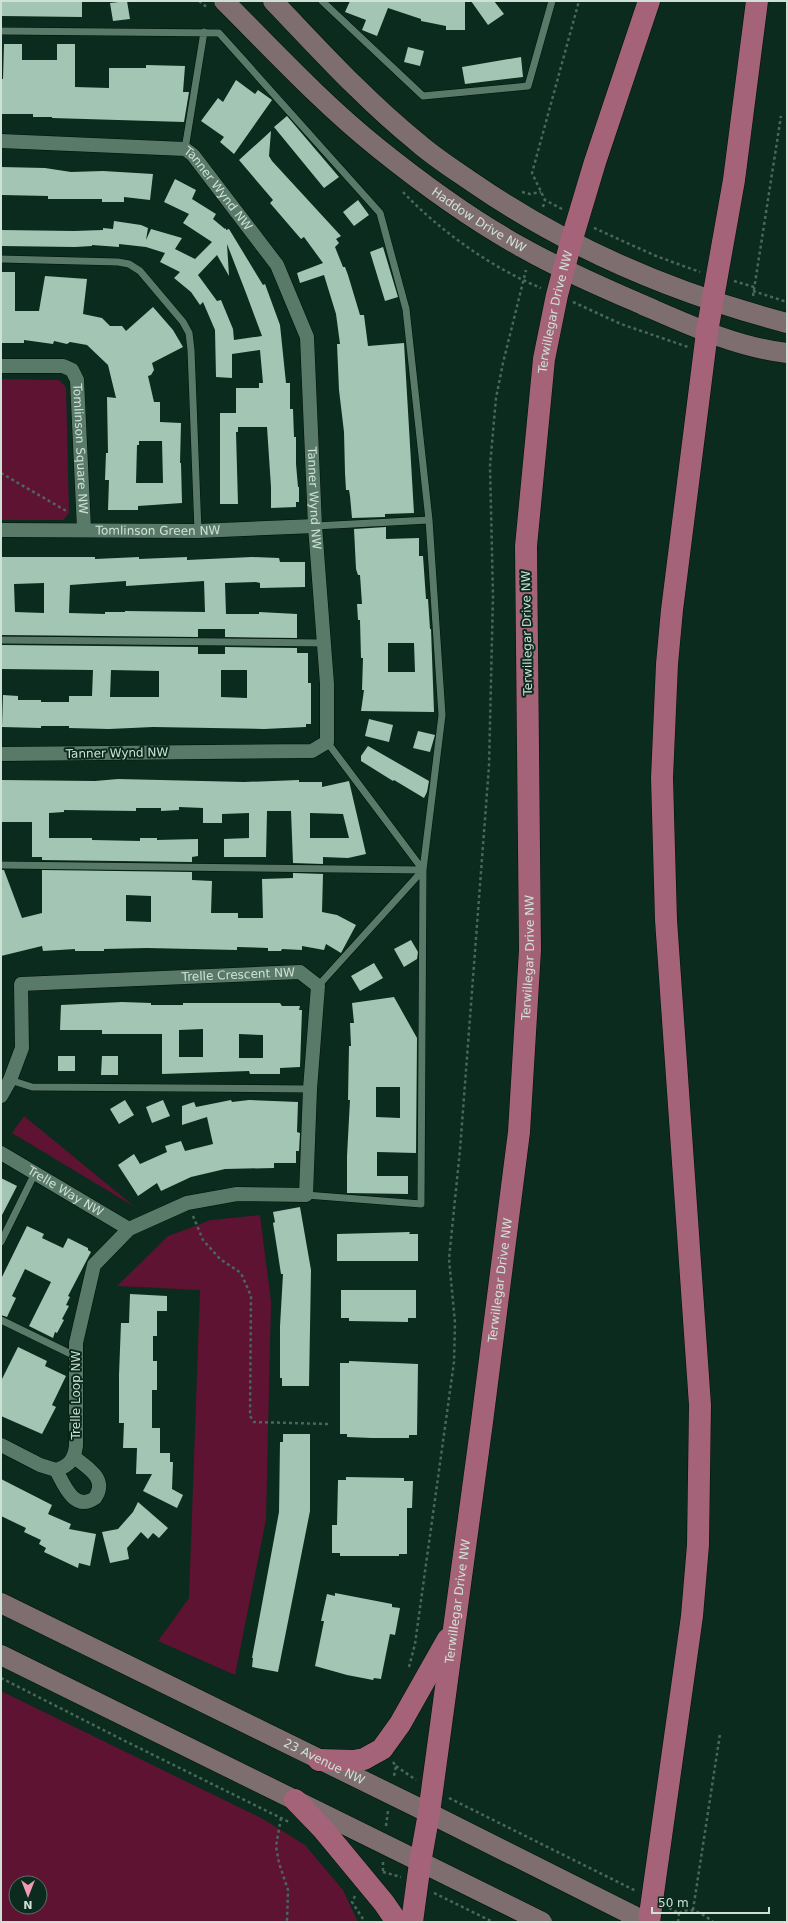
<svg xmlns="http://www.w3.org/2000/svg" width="788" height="1923" font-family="'DejaVu Sans',sans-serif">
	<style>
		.green { fill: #5d1331; fill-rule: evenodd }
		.building { fill: #a2c6b3; fill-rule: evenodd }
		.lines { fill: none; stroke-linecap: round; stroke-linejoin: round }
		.lane-casing { stroke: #001208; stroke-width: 8 }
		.street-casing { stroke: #001208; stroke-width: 15 }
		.secondary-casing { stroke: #001208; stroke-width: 21 }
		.primary-casing { stroke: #001208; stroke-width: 23 }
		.path { stroke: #4b675b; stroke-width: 2.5; stroke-dasharray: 3 3; stroke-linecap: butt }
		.lane { stroke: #597a69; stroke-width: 7 }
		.street { stroke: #597a69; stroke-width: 14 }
		.secondary { stroke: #7e6e70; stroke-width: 20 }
		.primary { stroke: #a46378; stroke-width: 22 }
		.labels { text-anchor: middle; stroke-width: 4; stroke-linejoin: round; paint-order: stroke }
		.street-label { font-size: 12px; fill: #cfe1d7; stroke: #0a2b1d }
	</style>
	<rect width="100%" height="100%" fill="#0a2b1d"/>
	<path class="green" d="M1,379L59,380L66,387L69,513L63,520H1Z
		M24,1116L135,1207L12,1133Z
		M260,1215L271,1302L266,1519L235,1675L158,1641L189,1598L200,1290L117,1286L168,1236L211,1220Z
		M1,1691L263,1819L305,1845L343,1890L358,1922H1ZM16,1883H40V1907H16Z"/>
	<path class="building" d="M2,1H82V17L2,16Z
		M127,1L130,19L113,21L110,3Z
		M350,1H465V30H446V26L421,21V19L388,8L377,36L362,30L366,20L345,12Z
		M471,1H494L504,14L488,25Z
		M4,44H22V60H57V44H75V87L109,88V68H146V65L185,66L183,92H189L184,122L52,118V117H33V114H1V79H3Z
		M408,47L424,51L420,66L404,62Z
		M521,57L523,77L465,84L462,67Z
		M236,80L255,94L258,90L272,100L234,154L220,142L224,137L201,121L218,98L223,102Z
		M287,116L339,177L324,188L274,127Z
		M271,131L269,156L272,161L341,236L336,239L339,243L335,247L343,267H345L348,275L360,315H364L368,346L404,343L414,513L385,514V517L352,518L350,496L349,490H346L345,473L344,432L339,390L337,344H340L336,314L324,275L300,283L297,273L323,263L304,237L301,239L270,203L273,200L239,160Z
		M1,167L45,168L71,172L103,171L153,174L150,200L124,197V202H102V199H48V196L2,195Z
		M175,179L196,190L192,199L216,214L213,219L225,229L226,228V230L229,229L263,285L265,284L280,325L286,383H290V409H293L294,437H296V464L298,487H299V502H296V507L271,508V487L267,427H238V432H236L238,504H220V413H236V388H259V383H263L260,350L232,354V378L216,377L215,330L203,302L200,305L191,292L174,278L180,272L160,262L165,253L146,247L119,244V247L92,245V246L75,247L1,246V230L74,231L103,230V228L113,229L114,221L141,225L148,228L146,240L151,229L182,238L175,249L195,259L212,242L183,223L189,214L164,202ZM227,244L246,293L262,336L234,340L233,329L221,300L217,301L198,275L217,255L229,276Z
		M358,200L369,215L354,226L343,212Z
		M383,247L398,297L385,301L370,252Z
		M1,272H15V311H39L45,276L87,279L83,314L102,318L110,326H122L126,331L153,307L173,330L183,347L152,363L154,370L151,375L148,376L154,402H160V422L181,423L180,463H181L182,503L138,506V510H108L109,480H105L106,453H108L107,397L116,398L108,365L87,345L70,342L67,344L54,341L53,344L24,340V343H1ZM139,441H162L163,483H136L137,445H139Z
		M386,527V539L419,538V556H423L426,599H428L430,629H431L434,712L361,711L364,690H362L363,658H361L360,620H358L357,604H362L360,575H358L356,569L354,529ZM388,643H414L415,672H388Z
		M1,557H95V559L139,557V559L187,557V560L252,557L279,558L280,562H305V587L260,588V583L256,582L225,583L226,614H259V612L297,614V638L225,637V629H198V637L1,635ZM126,581V586L204,581L205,612L125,611V612H105V614L69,613L70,585ZM44,583V613L15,612L14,584Z
		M1,645L198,647V654H225V647L297,648V653H308V683H311V724H306V727L264,729L153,727L109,729L69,728V726H41V728L2,727L3,695L18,696V700H41V702H69V696H92L93,670L1,669ZM111,670L159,671V697H110ZM221,670H247V698L221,697Z
		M369,719L393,725L389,742L365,736Z
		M418,731L435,735L430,752L413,748Z
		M368,746L429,781L427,792L424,798L394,780L393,781L361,761V756Z
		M118,779L244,782L299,780V782H322V787L349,781L366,854L348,858L323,857V864L293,863L291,811H267L266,857H224V839L249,838V813L222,814V823H203V808L179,807V810L161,811V808H136V811L64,810V812L49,813V838H92V840L140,841V838H157V840L198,839V856L192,857V862L42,860V857H32V822H1V780L95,781ZM310,813L343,814L349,838H310Z
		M1,870H4L22,918L42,913V870L192,872V880L212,881L211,913H238V918H263L262,879L293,878V873L323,874L322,912L337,915L356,925L341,953L326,944L324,950L302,946V950L282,949L281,951H268V948L237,947V950L147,948L104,949V951H75V949L43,951L42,946L1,956ZM126,895L151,896V922L126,921Z
		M411,940L418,952L417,959L404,967L394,949Z
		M374,963L383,978L360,991L351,976Z
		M394,997L417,1038L416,1153L377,1152V1176H408V1194L347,1193V1156L350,1100H348L349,1046H351L350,1023H354L352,1003ZM376,1087H400V1118L376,1117Z
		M122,1002L151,1003V1005H183V1003H280L282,1006H300L299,1010H302L300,1067L280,1068V1074H250L249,1071L162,1074V1034H102V1030H60L61,1005ZM203,1029V1057H179V1030ZM239,1034L263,1035V1058H239Z
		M58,1056H75V1071H58Z
		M102,1056H118V1075H101Z
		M125,1100L134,1115L119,1124L110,1109Z
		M163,1100L170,1116L152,1123L146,1107Z
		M231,1100L232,1102L249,1100L298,1102L297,1132L300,1133L299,1151H296V1163H274V1168L225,1169L191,1177L161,1191L157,1183L138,1196L118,1165L134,1154L140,1164L167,1152L165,1146L181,1141L185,1151L213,1144L207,1117L182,1125V1106L194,1102L196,1107Z
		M1,1178L17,1186L1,1217Z
		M300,1207L311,1270L309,1386H282V1378H280V1326L283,1274H281L277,1248L273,1223L275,1222L273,1212Z
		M27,1226L44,1234L42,1238L63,1248L68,1238L88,1248V1250L91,1252L68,1296L70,1297L66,1305L69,1306L62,1319L64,1320L57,1333L55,1332L53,1338L29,1326L51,1282L25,1269L12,1296L16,1298L7,1317L1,1315V1279Z
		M410,1232L409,1234H418V1261H337V1234Z
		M341,1290H416V1318H408V1322L349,1321V1318H341Z
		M130,1294L167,1296V1311H157V1336H153V1361H157V1390H152V1428H160V1453H170V1462H173L172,1489L183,1495L177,1508L143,1491L152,1474H136L137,1448H123L124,1423H119V1375L121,1323H129Z
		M18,1347L47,1361L45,1366L66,1376L52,1405L56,1407L42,1434L1,1416V1381Z
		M349,1361L418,1364L417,1435H409V1438H372L347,1437V1434H340V1363H349Z
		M283,1434H310V1511L278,1672L252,1667L253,1658H252L279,1512L280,1442H283Z
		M346,1477L404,1478V1481H413L412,1508H407V1554H399V1556H340V1553H332V1525H337L338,1480H346Z
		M1,1479L52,1505L48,1514L71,1524L69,1529L96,1534L90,1566L79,1563L78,1568L44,1552L46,1548L39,1544L41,1540L24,1532L26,1528L1,1516Z
		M138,1502L168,1528L159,1538L153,1533L148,1539L141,1532L127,1548L129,1559L110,1563L102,1532L118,1529L133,1512Z
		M335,1593L392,1604V1607L400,1608L395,1635L390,1634L381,1679L374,1678L373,1680L347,1675L315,1666L324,1621H321L327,1594L335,1596Z"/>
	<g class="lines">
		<g class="lane-casing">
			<path id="lane" d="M322,1L423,96L528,86L552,1
				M1,31L219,33L380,213L406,309L429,520L442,715L423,870L1,865
				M185,149L204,32
				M1,259L118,262L129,264L140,271L183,322L189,333L191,350L198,531
				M315,526L429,520
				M1,640L324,643
				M318,986L423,870
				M10,1080L32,1087L310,1089
				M306,1195L421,1204L423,870L327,742
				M1,1242L35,1173
				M1,1320L75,1356"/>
		</g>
		<g class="street-casing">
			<g id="street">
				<path id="s1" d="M1,141L185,149L193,155L277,265L307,337L315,526L327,684V742L312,751L1,754"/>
				<path id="s2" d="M1,366H63L72,370L77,380L84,529"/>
				<path id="s3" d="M1,530L198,531L315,526"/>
				<path id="s4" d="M1,1096L10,1080L22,1048L21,984L300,972L318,986L310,1089L306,1195L237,1194L187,1203L129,1229L94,1265L76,1343V1446C74,1460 69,1466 56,1470L40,1465L1,1445"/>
				<path id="s5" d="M1,1153L129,1229"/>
				<path d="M56,1470C64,1485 74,1512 95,1498C108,1479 88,1468 74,1457"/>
			</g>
		</g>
		<g class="secondary-casing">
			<g id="secondary">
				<path id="s6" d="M224,1C274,51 323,104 378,148C424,185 472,220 523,248C562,270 602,287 643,305C689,325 736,347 787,353"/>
				<path d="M273,1C319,49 365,100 417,142C434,157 453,169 472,182C569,249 673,293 787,323"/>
				<path id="s7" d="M1,1603L429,1813L646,1922"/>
				<path d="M1,1655L542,1922"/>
			</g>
		</g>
		<g class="primary-casing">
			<g id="primary">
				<path d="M319,1760L354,1761L364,1759L382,1749L400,1724L448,1639"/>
				<path d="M295,1800L322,1828L384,1903L397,1922"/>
				<path id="s8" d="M412,1922L420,1863L429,1813L482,1422L519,1132L530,950L526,546L544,359L557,295L571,242L595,162L649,1"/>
				<path d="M649,1922L692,1616L698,1545L700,1405L666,920L662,778L667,664L672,610L707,332L734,180L757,1"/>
			</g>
		</g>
		<path class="path" d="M199,1L208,8
			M403,192C440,231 492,268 541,288
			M522,192L530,194L541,192
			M543,207L545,200
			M562,209L545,200L532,173L579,1
			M594,228L656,256L700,272
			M734,281L754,287
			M753,291L787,302
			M753,296L781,116
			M573,302L621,324L688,347
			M1,473L68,512
			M193,1216L203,1240L220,1259L241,1273L251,1296L250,1416L254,1422L328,1424
			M409,1667L415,1644L454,1362L455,1323L449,1259L460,1150L489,766L493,596L490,466L496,398L503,363L526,270
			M1,1678L123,1740L289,1822
			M393,1762L396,1766L394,1776
			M396,1766L416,1780
			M449,1798L636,1891
			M281,1818L276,1846L279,1863L288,1890L287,1922
			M386,1826L388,1811
			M383,1862V1871
			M383,1872L401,1877
			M434,1893L493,1922
			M355,1896L352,1902L365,1922
			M669,1908L679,1913
			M693,1910L720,1734
			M679,1913C692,1906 703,1914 713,1922
			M678,1922L679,1913"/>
		<use href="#lane" class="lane"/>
		<use href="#street" class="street"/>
		<use href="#secondary" class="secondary"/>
		<use href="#primary" class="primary"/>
	</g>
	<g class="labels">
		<g class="street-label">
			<text dy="4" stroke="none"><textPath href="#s1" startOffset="236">Tanner Wynd NW</textPath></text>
			<text dy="4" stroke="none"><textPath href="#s6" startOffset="337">Haddow Drive NW</textPath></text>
			<text dy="4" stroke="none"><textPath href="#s8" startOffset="1620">Terwillegar Drive NW</textPath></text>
			<text dy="4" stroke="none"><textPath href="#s2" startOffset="152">Tomlinson Square NW</textPath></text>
			<text dy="4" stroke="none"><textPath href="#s1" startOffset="572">Tanner Wynd NW</textPath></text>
			<text dy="4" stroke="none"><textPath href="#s3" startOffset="157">Tomlinson Green NW</textPath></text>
			<text transform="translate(527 633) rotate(-91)" y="4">Terwillegar Drive NW</text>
			<text transform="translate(117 753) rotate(-1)" y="4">Tanner Wynd NW</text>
			<text dy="4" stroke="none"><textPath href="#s8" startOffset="972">Terwillegar Drive NW</textPath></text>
			<text dy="4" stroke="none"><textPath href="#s4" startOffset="334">Trelle Crescent NW</textPath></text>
			<text dy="4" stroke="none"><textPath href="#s5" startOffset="75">Trelle Way NW</textPath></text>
			<text dy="4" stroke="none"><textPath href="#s8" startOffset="648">Terwillegar Drive NW</textPath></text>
			<text transform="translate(76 1395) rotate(-90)" y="4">Trelle Loop NW</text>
			<text dy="4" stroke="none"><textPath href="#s8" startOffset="324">Terwillegar Drive NW</textPath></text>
			<text dy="4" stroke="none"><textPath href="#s7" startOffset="360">23 Avenue NW</textPath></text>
		</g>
	</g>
	<rect width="788" height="1923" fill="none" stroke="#cfe1d7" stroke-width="4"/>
	<g transform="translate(28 1895) rotate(180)"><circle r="19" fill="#0a2b1d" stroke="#597467"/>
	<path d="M0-3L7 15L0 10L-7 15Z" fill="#f19ab3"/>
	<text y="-6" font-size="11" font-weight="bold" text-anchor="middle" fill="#cfe1d7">N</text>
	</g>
	<path d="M652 1907v6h117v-6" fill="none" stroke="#cfe1d7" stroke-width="2"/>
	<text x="658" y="1907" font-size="12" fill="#cfe1d7" stroke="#0a2b1d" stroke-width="3" paint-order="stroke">50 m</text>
</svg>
